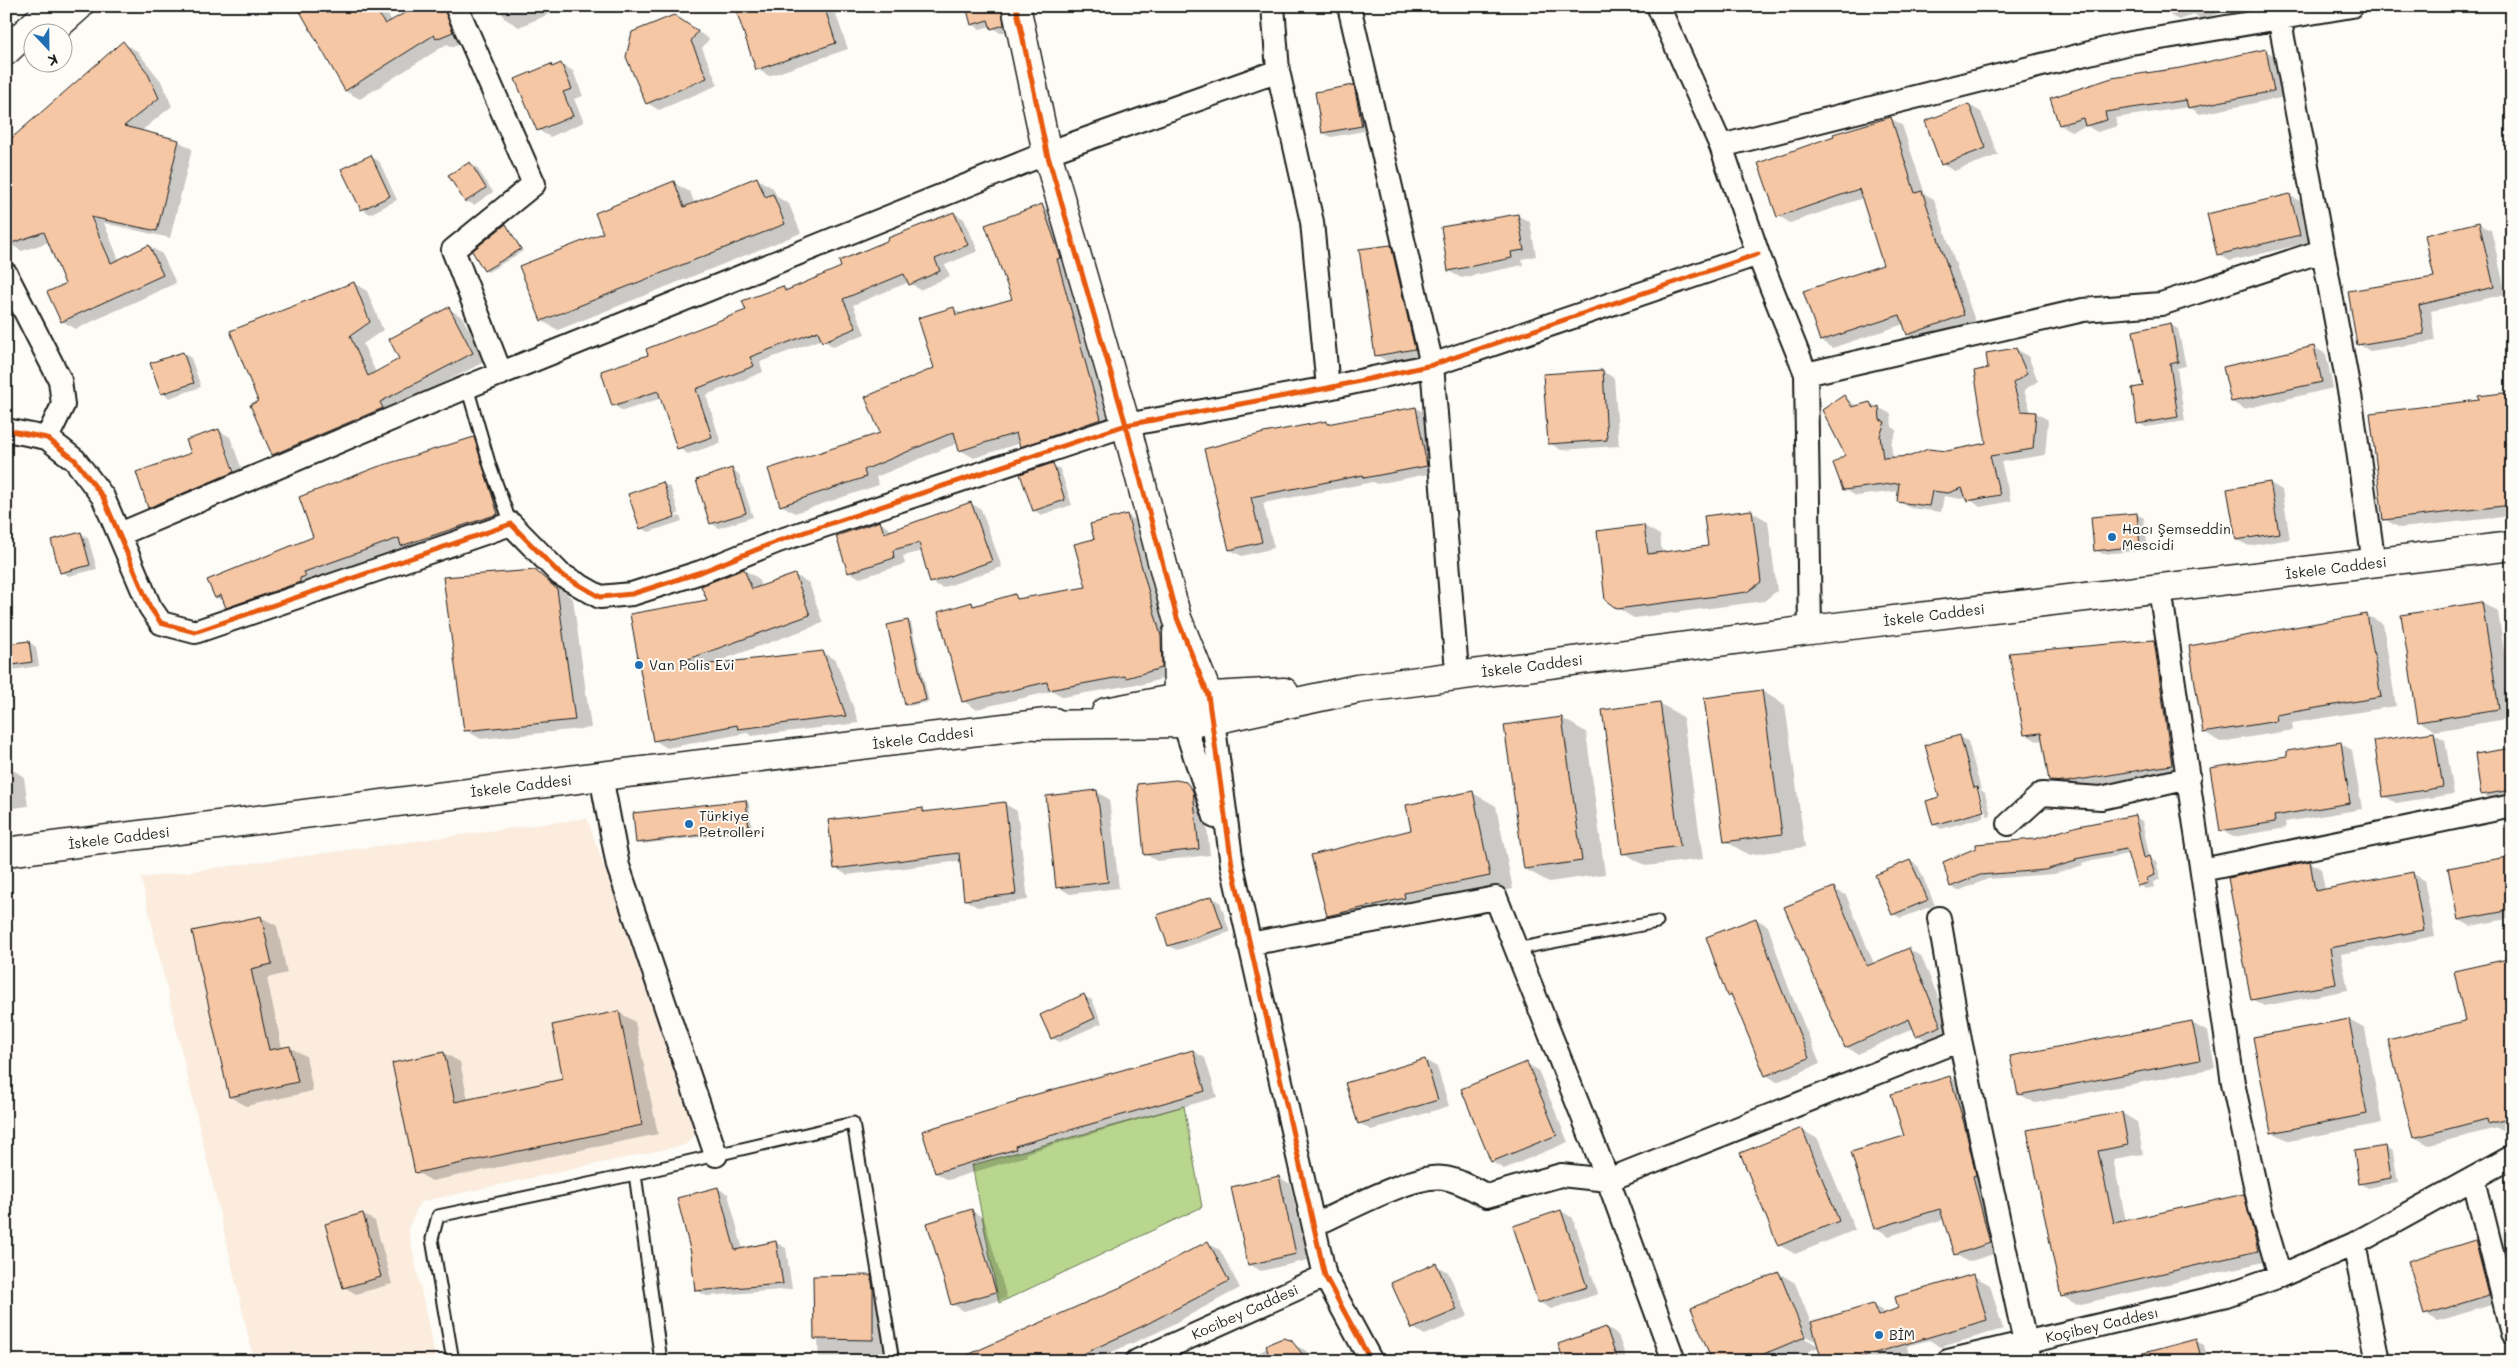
<svg xmlns="http://www.w3.org/2000/svg" width="2518" height="1367" font-family="Mali,sans-serif">
	<style>
		.built { fill: #fbecde }
		.green { fill: #b9d68f; stroke: #6a7956 }
		.shadow { fill: #0003; fill-rule: evenodd }
		.building { fill: #f5c7a4; stroke: #1c1c1c }
		.lines { fill: none; stroke-linecap: round; stroke-linejoin: round }
		.lane-casing { stroke: #1c1c1c; stroke-width: 15 }
		.street-casing { stroke: #1c1c1c; stroke-width: 26 }
		.secondary-casing { stroke: #1c1c1c; stroke-width: 31 }
		.lane { stroke: #fdfcf7; stroke-width: 11 }
		.street { stroke: #fdfcf7; stroke-width: 22 }
		.secondary { stroke: #fdfcf7; stroke-width: 28 }
		.cycleway-casing { stroke: #fdfcf7; stroke-width: 8 }
		.cycleway { stroke: #e8590c; stroke-width: 5 }
		.poi-dot { fill: #1f6fb2; stroke: #fdfcf7; stroke-width: 2 }
		.labels { text-anchor: middle; stroke-width: 4; stroke-linejoin: round; paint-order: stroke }
		.poi-label { font-size: 14px; fill: #1c1c1c; stroke: #fdfcf7; text-anchor: start }
		.street-label { font-size: 14px; fill: #1c1c1c; stroke: #fdfcf7 }
	</style>
	<rect width="100%" height="100%" fill="#fdfcf7"/>
	<filter id="ink" filterUnits="userSpaceOnUse"><feTurbulence type="fractalNoise" baseFrequency=".02" numOctaves="2"/><feDisplacementMap in="SourceGraphic" scale="10" xChannelSelector="R" yChannelSelector="G"/><feConvolveMatrix kernelMatrix="1 2 1 2 8 2 1 2 1" color-interpolation-filters="sRGB"/></filter>
	<g filter="url(#ink)">
		<path class="built" d="M587,818L698,1133L685,1145L420,1202L408,1229L436,1361L254,1360L141,878Z"/>
		<path class="green" d="M1184,1106L1202,1207L999,1303L972,1165Z"/>
		<path class="shadow" d="M299,6H382L392,21L418,6H461L467,41L452,47L447,44L360,99L345,91Z
			M499,6H568L519,27L504,18Z
			M751,6H833L848,49L769,76L757,69Z
			M976,6H1009L1011,30L1000,33L991,26L980,29L972,24Z
			M2167,6H2230L2231,8L2202,20L2194,14L2179,20L2171,16Z
			M686,24L709,39L702,48L718,85L659,110L647,103Z
			M123,43L137,51L161,81L172,106L140,132L178,141L192,149L170,238L104,223L119,260L149,246L162,254L176,283L76,329L62,321L67,284L49,242L22,251L11,245L6,247V210L15,206Z
			M2266,51L2277,57L2285,97L2200,114L2189,107L2115,118L2118,126L2097,132L2087,126L2071,131L2060,125L2180,69Z
			M561,64L573,71L583,96L574,99L584,122L550,137L538,130L551,65L554,67Z
			M1354,86L1361,91L1369,130L1331,137L1323,133Z
			M1969,105L1981,112L1998,155L1954,171L1942,164Z
			M1890,118L1902,125L1925,194L1934,199L1975,321L1920,341L1908,334L1904,324L1832,348L1821,341L1885,266L1863,198L1790,223L1779,216Z
			M371,157L379,161L397,200L370,214L362,209Z
			M470,163L477,168L493,192L474,205L466,201Z
			M757,179L773,188L777,197L789,204L801,233L558,330L542,321L521,267L605,234L674,183L690,192L695,204Z
			M2290,196L2302,202L2311,242L2230,261L2218,254Z
			M1041,205L1055,213L1114,427L1034,453L1020,443L974,458L960,450L958,443L876,477L879,485L795,513L781,505L882,434L935,369L953,309L963,314L1014,300Z
			M954,213L964,219L978,251L945,265L950,276L920,290L909,282L853,305L865,334L833,347L822,339L760,362L763,372L706,395L721,443L688,454L678,448L662,398L623,411L613,405L650,356L748,311L783,287L789,290L843,267Z
			M1518,216L1530,222L1536,256L1522,259L1523,265L1461,278L1449,271Z
			M2479,224L2491,230L2506,294L2431,311L2435,341L2370,351L2358,344L2436,278Z
			M506,225L523,251L488,272L485,270Z
			M1390,246L1402,253L1426,356L1388,362L1376,355Z
			M354,283L367,291L383,330L363,344L376,373L401,359L449,309L462,317L486,361L286,463L273,455L260,402Z
			M2171,325L2178,329L2186,366L2177,368L2185,421L2146,427L2138,423L2145,387Z
			M2314,347L2326,354L2333,388L2244,409L2232,402Z
			M2016,349L2028,356L2038,381L2024,390L2031,413H2036L2048,420L2045,455L2001,462L2011,501L1980,507L1967,497L1961,499L1944,496L1941,512L1910,508L1898,501L1899,491L1856,496L1844,489L1847,456L1844,397L1858,407L1870,403L1891,414L1892,427L1897,430L1891,444L1893,458L1947,452L1987,444L1990,369Z
			M183,353L191,358L201,387L169,398L162,393Z
			M1602,371L1614,378L1619,446L1561,450L1549,443Z
			M2512,393V516L2400,528L2384,519L2480,401Z
			M1416,408L1428,415L1438,472L1377,484L1373,482L1263,503L1274,548L1242,556L1230,550L1206,450L1327,423L1331,425Z
			M218,430L230,437L245,478L161,514L149,507L192,454ZM221,438H223L237,477L234,478Z
			M474,438L488,446L512,522L241,615L216,597Z
			M1053,465L1060,469L1072,505L1041,515L1034,510Z
			M732,470L739,474L753,517L719,528L711,523Z
			M663,483L671,488L679,514L645,526V528L680,516L682,521L649,532L641,528Z
			M2270,483L2282,490L2290,539L2249,546L2237,540Z
			M970,503L981,509L1002,567L942,588L931,582L923,551L903,556L905,564L860,578L849,572L880,522L892,531Z
			M1752,512L1768,521L1777,591L1764,601L1634,618L1617,608L1644,526L1660,535L1662,553L1709,547Z
			M2136,514L2144,518L2148,550L2103,554L2096,550Z
			M1127,515L1140,523L1174,644L1175,675L1140,685L1137,684L1063,697L1053,691L976,709L963,701L972,604L976,606L1015,596L1022,600L1088,588Z
			M81,533L88,538L97,569L69,576L61,572Z
			M744,570L758,578L761,587L795,575L809,583L823,623L708,665L823,652L836,660L859,723L752,736L747,733L667,748L654,740L631,615L708,600Z
			M534,572L551,581L573,599L591,728L481,739L465,730Z
			M2482,603L2498,612L2512,701V718L2435,731L2419,721Z
			M2367,615L2383,624L2396,706L2292,723L2293,730L2220,742L2204,732Z
			M908,621L911,623L929,702L909,706L906,704Z
			M2154,641L2166,648L2183,771L2079,789L2062,788L2050,781L2043,740L2037,741L2025,734Z
			M29,642L36,647L39,666L6,671V646Z
			M1762,691L1785,705L1805,847L1749,855L1725,841Z
			M1659,703L1683,717L1703,859L1646,866L1623,853Z
			M1562,718L1586,732L1605,874L1549,882L1525,869Z
			M2433,733L2445,740L2454,794L2396,803L2384,796Z
			M1960,737L1968,741L1981,790L1985,793L1991,815L1987,816L1979,788H1976L1984,817L1941,829L1934,824Z
			M2340,743L2352,750L2362,809L2285,822L2286,828L2233,837L2221,830L2289,757Z
			M2512,749V799L2496,802L2483,794Z
			M6,760L8,772L15,771L24,777L28,806L13,808L14,817L6,819Z
			M1185,784L1198,791L1204,799L1210,855L1157,861L1145,854Z
			M1097,792L1109,799L1119,888L1070,894L1058,887Z
			M1473,793L1496,806L1513,889L1427,906L1351,929L1328,915Z
			M746,801L749,803L752,831L641,844L638,842Z
			M1005,804L1017,811L1028,900L977,907L965,900L961,861L847,875L835,868L922,809L929,813Z
			M2135,817L2142,821L2150,859L2156,862L2161,879L2154,882L2155,887L2146,889L2138,885L2128,854L2082,863L2083,865L2054,874L1988,879L1958,891L1951,887L2036,841Z
			M2512,857V918L2471,926L2459,920Z
			M1910,861L1918,866L1935,905L1901,918L1893,914Z
			M2310,862L2321,869L2325,890L2412,873L2424,880L2435,936L2341,954L2348,990L2264,1006L2252,999Z
			M1834,889L1846,895L1874,964L1909,950L1921,956L1953,1033L1929,1042L1917,1035L1914,1028L1858,1054L1846,1047Z
			M1212,897L1220,902L1230,932L1177,950L1169,946L1159,915Z
			M261,917L277,926L287,973L267,978L282,1048L289,1047L306,1056L313,1091L246,1106L230,1097L193,932Z
			M1756,919L1768,926L1788,986L1820,1064L1777,1082L1766,1075L1734,998L1728,995Z
			M2512,960V1129L2503,1131L2497,1128L2429,1145L2414,1137L2466,1022Z
			M1084,996L1092,1000L1102,1023L1060,1042L1052,1038Z
			M619,1012L635,1022L658,1134L432,1181L416,1172L444,1053L460,1062L468,1100L565,1080Z
			M2349,1020L2365,1029L2382,1123L2289,1141L2272,1132Z
			M2192,1023L2208,1032L2215,1068L2035,1103L2019,1094Z
			M1193,1051L1205,1058L1217,1097L1026,1153L1027,1156L948,1180L936,1173L924,1132L1098,1077L1101,1078Z
			M1425,1060L1437,1067L1449,1106L1371,1130L1359,1123Z
			M1526,1063L1538,1070L1568,1142L1504,1169L1492,1162L1463,1089Z
			M1950,1077L1963,1085L2003,1251L1968,1262L1955,1254L1944,1219L1889,1236L1876,1228L1905,1137Z
			M2122,1113L2137,1122L2143,1154L2113,1159L2126,1221L2243,1196L2259,1205L2272,1260L2077,1305L2062,1296L2028,1131Z
			M1802,1130L1818,1139L1855,1230L1795,1254L1779,1245Z
			M2386,1147L2393,1152L2398,1182L2368,1188L2360,1183Z
			M1279,1177L1290,1184L1308,1260L1261,1271L1249,1264Z
			M717,1188L728,1194L743,1250L775,1242L786,1248L792,1289L707,1296L696,1290Z
			M972,1211L984,1218L1007,1298L964,1311L952,1304Z
			M1561,1211L1573,1218L1598,1294L1551,1309L1539,1302Z
			M363,1214L375,1221L392,1284L356,1294L344,1287Z
			M2475,1241L2487,1248L2501,1302L2438,1321L2426,1314Z
			M1208,1243L1220,1250L1240,1288L1158,1332L1091,1361H964L1121,1288Z
			M1436,1265L1448,1272L1468,1316L1425,1335L1413,1328Z
			M1779,1273L1795,1283L1811,1323L1873,1305L1887,1314L1974,1276L1990,1285L2003,1329L1941,1347L1929,1340L1907,1346L1909,1356L1894,1361H1823L1819,1347L1784,1361H1714ZM1800,1333L1819,1343V1346L1799,1335Z
			M871,1276L883,1283L885,1297V1361H819L818,1340L816,1338Z
			M1606,1328L1618,1335L1627,1361H1565Z
			M1283,1340L1307,1351L1315,1361H1242Z
			M2196,1341L2204,1345L2208,1361H2156Z
			M2097,1353L2105,1357L2106,1361H2061Z"/>
		<path class="building" d="M297,6H374L385,24L417,6H443L453,32L436,39L434,35L345,91Z
			M747,6H824L836,43L756,70L736,10Z
			M966,6H1001L1004,25L991,29L988,20L971,25Z
			M674,15L698,31L691,41L707,78L646,104L626,57L632,32Z
			M123,41L147,72L159,98L124,126L179,140L157,231L91,217L111,263L149,245L163,275L61,322L47,292L65,284L44,232L6,245V209L13,205L6,191V143Z
			M2266,49L2274,91L2188,108L2186,100L2105,112L2107,120L2085,126L2083,118L2059,125L2050,98L2112,78L2180,68Z
			M561,63L572,89L563,92L573,116L537,131L515,79L551,64L552,67Z
			M1354,85L1362,126L1322,133L1315,92Z
			M1969,104L1986,148L1941,165L1925,121Z
			M1891,117L1915,193L1922,191L1964,315L1907,335L1900,315L1820,341L1803,291L1883,265L1859,189L1777,217L1758,163L1834,136L1833,134Z
			M371,155L390,196L361,210L341,169Z
			M470,162L486,188L465,202L448,175Z
			M757,177L765,197L773,194L785,224L541,321L519,266L603,233L595,213L674,181L684,207Z
			M2290,194L2300,235L2217,255L2207,214Z
			M1042,204L1061,258L1057,259L1101,419L1020,447L1016,433L959,451L954,432L864,470L866,477L780,506L768,469L880,433L865,397L934,368L918,318L954,307L956,315L1012,299L985,225Z
			M954,212L968,245L935,259L940,271L909,285L904,274L843,299L856,328L822,342L818,331L750,357L754,366L696,389L712,437L677,449L658,391L612,406L601,371L648,355L646,349L746,310L742,301L783,286L785,291L841,267L839,261L889,240L888,238Z
			M1518,214L1524,250L1511,252L1512,258L1448,271L1441,227Z
			M2479,222L2494,287L2419,305L2424,334L2357,345L2348,291L2434,277L2425,235Z
			M506,224L521,249L484,271L472,251Z
			M1391,245L1415,349L1375,356L1359,249Z
			M354,282L370,322L350,336L368,376L399,359L389,339L449,307L473,353L380,402L383,408L272,455L250,405L258,401L230,331Z
			M2171,323L2178,362L2170,364L2178,417L2137,424L2132,388L2143,386L2133,331Z
			M2314,346L2322,382L2231,402L2223,367Z
			M2016,348L2027,374L2013,383L2021,411L2036,412L2033,449L1990,456L2000,495L1967,501L1962,488L1948,493L1932,491L1929,506L1897,502L1899,483L1843,490L1833,463L1845,455L1822,410L1844,395L1852,407L1870,402L1873,409L1879,406L1880,420L1885,422L1880,436L1883,458L1911,456L1928,449L1947,451L1986,443L1974,371L1988,368L1986,353Z
			M183,352L194,383L161,394L150,363Z
			M1603,370L1607,440L1548,444L1543,374Z
			M2512,392V505L2383,520L2370,413L2479,400L2478,396Z
			M1416,407L1427,466L1364,478L1363,475L1251,497L1262,542L1229,550L1204,449L1264,433L1327,421V424Z
			M219,429L234,472L148,508L136,472L191,453L186,440Z
			M474,437L498,514L401,546L399,538L304,572L306,576L300,578V582L226,608L221,595L215,598L207,580L313,537L299,497L377,467Z
			M1053,463L1065,500L1033,511L1020,474Z
			M732,468L746,513L710,524L696,480Z
			M663,482L675,517L640,529L628,494Z
			M2270,482L2279,533L2236,540L2227,489Z
			M971,502L992,561L930,583L919,543L893,550L894,558L848,573L836,536L880,521L884,533Z
			M1752,510L1761,582L1747,592L1617,609L1605,600L1597,531L1644,525L1648,554L1708,546L1704,516Z
			M2137,513L2140,546L2094,551L2091,517Z
			M1127,514L1161,636L1162,668L1126,678L1125,676L1049,690L1047,682L962,702L938,612L972,602L973,606L1015,594L1017,599L1086,587L1074,544L1094,539L1090,524Z
			M81,532L90,565L60,573L51,540Z
			M744,569L752,589L795,574L810,615L683,661L684,667L823,651L846,716L738,729L737,725L653,741L630,614L707,600L701,586Z
			M535,570L557,589L575,720L464,731L443,577Z
			M2482,602L2499,709L2418,722L2401,615Z
			M2367,614L2381,697L2276,715L2277,721L2203,733L2189,646Z
			M908,620L926,700L905,705L887,625Z
			M2154,640L2172,765L2066,782L2049,781L2041,733L2024,735L2009,653Z
			M29,641L32,662L6,666V644Z
			M1762,690L1782,834L1724,842L1704,698Z
			M1660,702L1680,846L1622,854L1602,710Z
			M1562,717L1582,861L1524,869L1504,725Z
			M2434,732L2443,787L2383,797L2374,741Z
			M1960,735L1974,788L1977,787L1984,811L1933,825L1926,801L1939,797L1925,745Z
			M2341,742L2350,803L2274,816L2275,822L2220,831L2210,768L2287,756V751Z
			M2512,748V790L2481,795L2475,754Z
			M1176,780L1186,782L1193,791L1199,849L1144,855L1137,784Z
			M1097,790L1108,882L1056,888L1046,796Z
			M1473,791L1490,876L1404,893L1405,898L1327,916L1311,855L1411,830L1406,805Z
			M746,800L749,829L636,843L633,813Z
			M1005,802L1016,894L964,900L959,853L834,869L828,820L923,808V812Z
			M2135,815L2144,858L2149,856L2155,875L2147,878L2148,883L2137,886L2126,849L2075,859L2076,861L2045,870L1980,875L1950,887L1943,862L1976,848V844L2035,839L2078,826Z
			M2512,856V910L2458,920L2448,868Z
			M1910,860L1928,900L1892,915L1875,875Z
			M2310,861L2315,891L2413,872L2424,930L2330,948L2336,984L2251,1000L2228,878Z
			M1834,887L1867,966L1909,948L1941,1026L1916,1036L1909,1019L1845,1048L1784,907Z
			M1212,896L1223,928L1168,946L1157,915Z
			M261,916L272,964L251,969L269,1050L290,1046L298,1082L229,1097L192,931Z
			M1756,918L1777,978L1809,1058L1765,1076L1731,994L1727,996L1706,937Z
			M2512,958V1118L2488,1124L2487,1119L2413,1138L2388,1040L2465,1021L2454,971Z
			M1084,994L1095,1018L1051,1039L1040,1015Z
			M619,1011L642,1125L415,1173L392,1063L444,1052L455,1102L563,1079L552,1025Z
			M2349,1019L2367,1114L2271,1133L2253,1037Z
			M2192,1021L2200,1060L2018,1095L2010,1056Z
			M1193,1050L1205,1091L1015,1146L1016,1149L935,1173L922,1131L1017,1102L1016,1100Z
			M1425,1059L1438,1100L1358,1124L1345,1083Z
			M1527,1062L1557,1135L1491,1162L1461,1089Z
			M1950,1076L1964,1123L1976,1175L1973,1176L1990,1243L1954,1255L1940,1209L1874,1229L1851,1152L1904,1136L1891,1094Z
			M2122,1112L2128,1145L2098,1151L2114,1223L2244,1194L2258,1251L2061,1297L2027,1130Z
			M1802,1128L1839,1221L1778,1246L1740,1153Z
			M2386,1146L2391,1178L2359,1184L2354,1151Z
			M1279,1176L1296,1254L1248,1265L1231,1187Z
			M718,1187L735,1250L776,1241L783,1284L695,1291L691,1253L677,1198Z
			M972,1209L996,1292L951,1305L927,1223Z
			M1561,1210L1587,1287L1538,1303L1513,1226Z
			M363,1213L381,1277L343,1288L325,1224Z
			M2475,1240L2489,1295L2424,1315L2408,1261Z
			M1208,1241L1229,1281L1145,1325L1068,1361H954L1121,1287Z
			M1436,1263L1457,1310L1412,1329L1391,1283Z
			M1779,1272L1805,1337L1747,1361H1712L1691,1308Z
			M1974,1274L1987,1320L1848,1361H1822L1811,1322L1873,1304L1878,1316L1898,1308L1895,1297Z
			M871,1275L873,1290V1340L814,1339L813,1276Z
			M1606,1327L1618,1361H1564L1558,1344Z
			M1283,1338L1291,1340L1308,1361H1270L1266,1345Z
			M2196,1339L2202,1361H2137L2136,1355Z"/>
		<g class="lines">
			<g class="lane-casing">
				<path id="lane" d="M467,387L490,466L511,524
					M1516,949L1657,922
					M635,1174L661,1361
					M453,1361L432,1239L438,1216L635,1174L853,1123L893,1361"/>
			</g>
			<g class="street-casing">
				<path id="street" d="M456,6L534,184L453,250L501,374
					M1273,6L1278,71L1312,222L1328,388
					M1349,6L1432,365L1456,659
					M1658,6L1721,146L1758,254L1806,374L1810,630
					M2277,6L2351,401L2374,564
					M1721,146L2125,44L2352,6
					M6,274L60,380L63,405L47,438
					M1806,374L2083,310L2161,304L2322,251
					M6,430L47,438L75,460L103,497L150,607L161,623L195,632L511,524L560,574L600,597L632,594L701,572L778,541L1126,425L1328,388L1432,365L1758,254
					M120,534L467,387L1047,153L1278,71
					M2160,589L2233,1083L2260,1208L2280,1276
					M1213,720L1232,865L1325,1276L1371,1361
					M1184,723L1215,817
					M601,776L618,866L716,1155
					M2009,824L2042,794L2101,798L2189,778
					M2202,870L2512,806
					M1939,918L1960,1040L2029,1361
					M1249,944L1496,898L1608,1180L1674,1361
					M2474,1180L2512,1333
					M1314,1225C1344,1212 1413,1173 1444,1178C1459,1180 1474,1189 1487,1196L1561,1175L1608,1180L1960,1040
					M2354,1244L2378,1361
					M1137,1361L1325,1276
					M1948,1361L2226,1295L2280,1276L2354,1244L2512,1157"/>
			</g>
			<g class="secondary-casing">
				<path id="secondary" d="M1016,6L1047,153L1126,425L1177,618L1208,695L1211,712
					M50,32L79,6
					M6,51L54,6
					M1177,633L1178,698L1182,715
					M1106,712L1178,698L1284,692
					M1036,725L1184,723L1213,720L1357,689L1810,630L2512,546
					M6,852L601,776L1054,722"/>
			</g>
			<use href="#lane" class="lane"/>
			<use href="#street" class="street"/>
			<use href="#secondary" class="secondary"/>
			<g class="cycleway-casing">
				<path id="cycleway" d="M1016,6L1047,153L1126,425L1177,618L1208,695L1232,865L1325,1276L1371,1361
					M6,430L47,438L75,460L103,497L150,607L161,623L195,632L511,524L560,574L600,597L632,594L701,572L778,541L1126,425L1328,388L1432,365L1758,254"/>
			</g>
			<use href="#cycleway" class="cycleway"/>
		</g>
	</g>
	<g class="poi-dot">
		<circle cx="2112" cy="537" r="5"/>
		<circle cx="639" cy="665" r="5"/>
		<circle cx="689" cy="824" r="5"/>
		<circle cx="1879" cy="1335" r="5"/>
	</g>
	<g class="labels">
		<g class="poi-label">
			<text x="2122" y="534">Hacı Şemseddin<tspan x="2122" dy="16">Mescidi</tspan></text>
			<text x="649" y="670">Van Polis Evi</text>
			<text x="699" y="821">Türkiye<tspan x="699" dy="16">Petrolleri</tspan></text>
			<text x="1889" y="1340">BİM</text>
		</g>
		<g class="street-label">
			<text transform="translate(2336 568) rotate(-7)" y="5">İskele Caddesi</text>
			<text transform="translate(1934 615) rotate(-7)" y="5">İskele Caddesi</text>
			<text transform="translate(1532 666) rotate(-7)" y="5">İskele Caddesi</text>
			<text transform="translate(923 738) rotate(-7)" y="5">İskele Caddesi</text>
			<text transform="translate(521 786) rotate(-7)" y="5">İskele Caddesi</text>
			<text transform="translate(119 838) rotate(-7)" y="5">İskele Caddesi</text>
			<text transform="translate(1245 1312) rotate(-24)" y="5">Kocibey Caddesi</text>
			<text transform="translate(2102 1325) rotate(-13)" y="5">Koçibey Caddesı</text>
		</g>
	</g>
	<rect width="2518" height="1367" fill="none" stroke="#fdfcf7" stroke-width="25"/>
	<rect x="12" y="12" width="2493" height="1342" fill="none" stroke="#1c1c1c" stroke-width="2" filter="url(#ink)"/>
	<g transform="translate(48 48) rotate(158)"><circle r="24" fill="#fdfcf7" stroke="#a3a29f"/>
	<path d="M0-4L9 19L0 12L-9 19Z" fill="#1f6fb2"/>
	<text y="-8" font-size="14" font-weight="bold" text-anchor="middle" fill="#1c1c1c">K</text>
	</g>
</svg>
